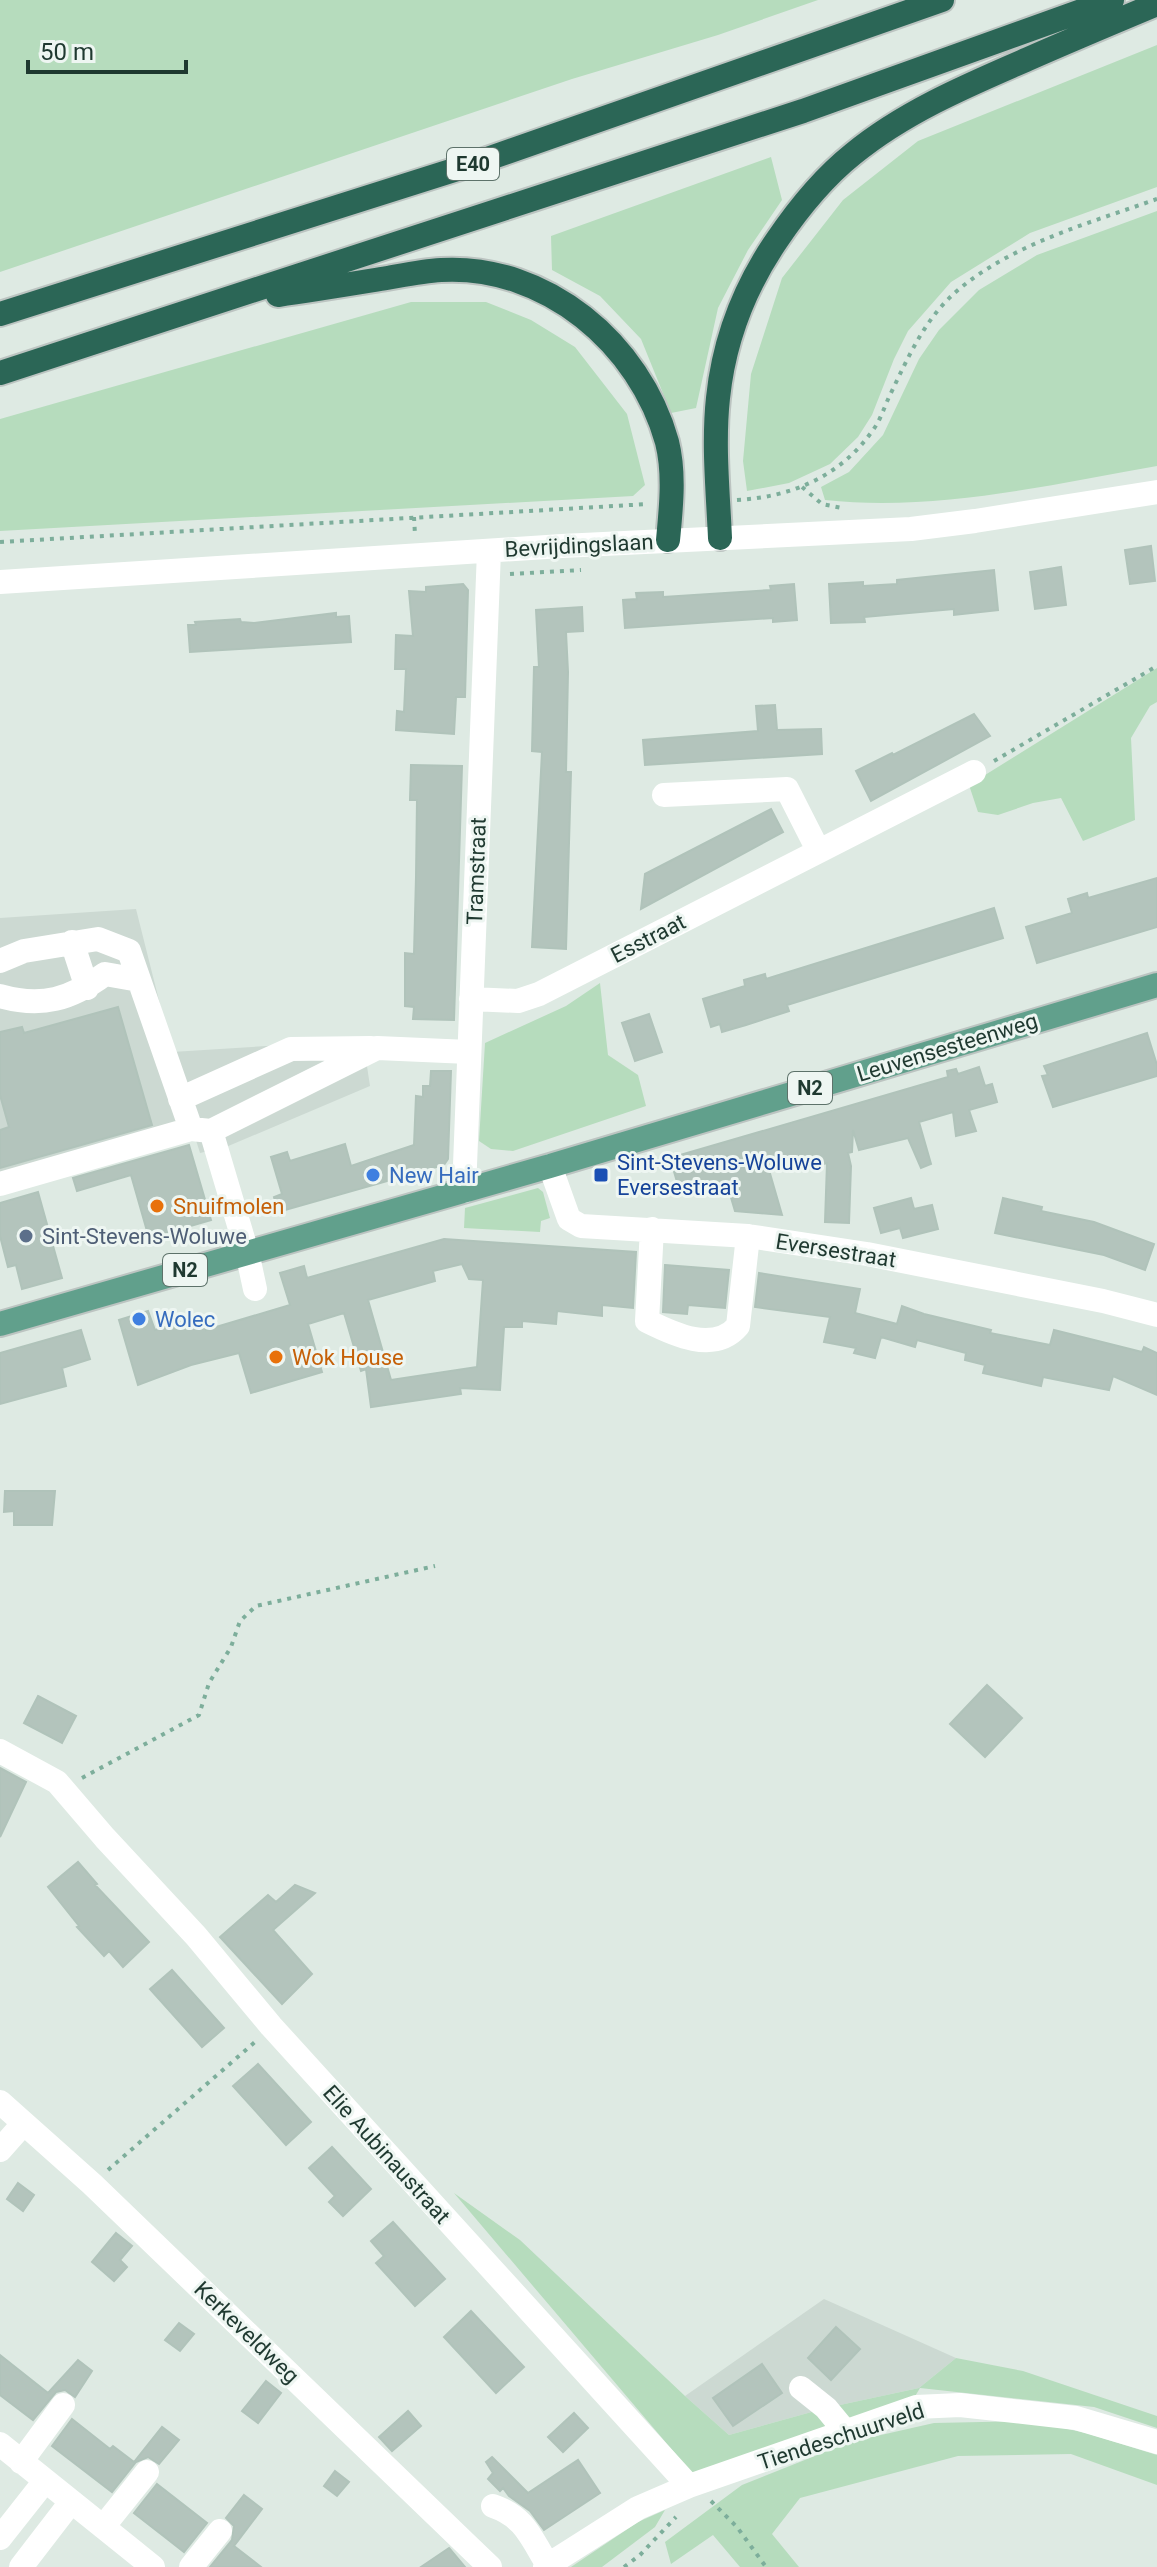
<svg xmlns="http://www.w3.org/2000/svg" width="1157" height="2567" font-family="Roboto,sans-serif">
	<style>
		.built { fill: #ccd9d2 }
		.green { fill: #b6dcbd }
		.building { fill: #b3c4bc; stroke: #b0c3ba; stroke-width: 2; fill-rule: evenodd }
		.lines { fill: none; stroke-linecap: round; stroke-linejoin: round }
		.major-casing { stroke: #bcc4c1; stroke-width: 28 }
		.highway-casing { stroke: #bcc4c1; stroke-width: 28 }
		.path { stroke: #7dae9b; stroke-width: 4; stroke-dasharray: 4 6; stroke-linecap: butt }
		.minor { stroke: #fff; stroke-width: 24 }
		.major { stroke: #61a08c; stroke-width: 24 }
		.highway { stroke: #2b6656; stroke-width: 24 }
		.shop-dot { fill: #3f7fe0; stroke: #eef6f2; stroke-width: 3 }
		.transit-dot { fill: #1a4fb4; stroke: #eef6f2; stroke-width: 3 }
		.food-dot { fill: #e8710a; stroke: #eef6f2; stroke-width: 3 }
		.service-dot { fill: #5c6f8a; stroke: #eef6f2; stroke-width: 3 }
		.labels { text-anchor: middle; stroke-width: 6; stroke-linejoin: round; paint-order: stroke }
		.shield { fill: #eef6f2; stroke: #5d726a; stroke-width: 2 }
		.shield-label { font-size: 20px; font-weight: bold; fill: #1f3930 }
		.street-label { font-size: 22px; fill: #1f3930; stroke: #eef6f2 }
		.transit-label { font-size: 22px; fill: #164399; stroke: #eef6f2; text-anchor: start }
		.shop-label { font-size: 22px; fill: #366cbe; stroke: #eef6f2; text-anchor: start }
		.food-label { font-size: 22px; fill: #c56008; stroke: #eef6f2; text-anchor: start }
		.service-label { font-size: 22px; fill: #4e5e75; stroke: #eef6f2; text-anchor: start }
	</style>
	<rect width="100%" height="100%" fill="#deeae3"/>
	<path class="built" d="M136,909L172,1052L363,1040L370,1086L226,1147L200,1153L194,1134L0,1191V918Z
		M824,2299L956,2358L919,2388L826,2408L729,2435L685,2396Z"/>
	<path class="green" d="M0,0H818L718,35L572,79L0,272Z
		M1157,45V187L1030,233L951,282L908,331L894,359L872,415L858,437L830,464L789,483L747,491L743,461L751,374L782,278L843,200L918,141Z
		M771,157L782,200L748,250L718,308L696,408L671,413L641,339L600,296L552,270L551,236Z
		M1157,211V466C1049,485 935,512 825,500L821,487L849,472L883,435L919,359L939,330L979,290L1037,255Z
		M411,302H486L531,320L575,347L627,414L645,485L633,496L0,531V419Z
		M1157,668V702L1150,706L1131,738L1135,820L1083,841L1061,798L1033,803L998,815L978,812L969,785Z
		M600,983L608,1055L638,1075L646,1106L513,1151L491,1149L479,1141L485,1043L566,1006Z
		M538,1188L543,1192L550,1218L541,1221L540,1232L464,1228L465,1208Z
		M454,2193L520,2240L685,2396L729,2435L826,2408L919,2388L956,2358L1023,2371L1157,2416V2428L1094,2407L920,2388L914,2398L696,2478Z
		M1031,2421L1086,2433L1157,2455V2485L1071,2454L958,2456L800,2498L772,2534L799,2567H740L713,2535L671,2564L665,2542L742,2485L850,2442L934,2423Z
		M665,2510L655,2527L602,2567H571L638,2522Z"/>
	<path class="building" d="M1151,546L1155,581L1130,584L1125,550Z
		M1061,567L1066,605L1035,609L1030,572Z
		M994,570L998,610L954,615V609L864,617L865,622L831,623L829,584L863,582V586L897,584V580Z
		M463,584L468,590L465,697H456L454,734L396,730L397,711L404,712L406,669H395L396,635L413,636L409,591L426,592V587Z
		M794,584L797,620L773,622V618L625,628L623,600L637,599L636,593L663,592V597L771,590L770,586Z
		M582,607L583,631L566,632L568,672L566,772H571L566,949L532,947L542,752L532,751L534,667H539L536,610Z
		M336,613V617L349,616L351,642L190,652L188,625H196L195,622L240,619L241,622L254,623Z
		M775,705L777,730L821,729L822,754L645,765L643,740L758,731L756,706Z
		M974,714L990,736L871,801L856,771L892,753L893,755Z
		M411,765L462,766L454,1020L413,1019L414,1007L405,1006V953L414,954L416,877L417,800H410Z
		M771,809L783,832L641,909L645,874Z
		M1157,878V927L1037,963L1026,927L1072,913L1068,899L1087,893L1088,898Z
		M994,908L1003,938L787,1005L789,1011L746,1025L722,1032L720,1024L711,1027L703,999L745,986L744,980L765,974L766,979Z
		M118,1007L152,1125L0,1168V1130L9,1127L0,1095V1032L22,1027L24,1033Z
		M649,1014L662,1052L635,1061L622,1023Z
		M1147,1033L1157,1065V1076L1053,1107L1042,1076L1048,1075L1044,1066Z
		M979,1067L985,1086L992,1084L997,1102L969,1110L976,1131L956,1136L953,1112L919,1122L931,1164L921,1168L908,1138L859,1150L853,1130L852,1152L848,1153L851,1166L849,1223L825,1222L827,1163L810,1168L808,1158L769,1170L782,1215L735,1211L727,1184L690,1194L689,1189L680,1192L670,1158L948,1077L947,1071L956,1069L958,1074Z
		M431,1071H451L448,1159L444,1165L278,1212L274,1197L282,1194L271,1157L287,1152L290,1161L345,1144L351,1166L414,1145L416,1096L423,1097V1086H430Z
		M189,1145L211,1220L149,1238L131,1175L77,1191L73,1178Z
		M38,1192L62,1278L22,1289L16,1265L8,1267L0,1236V1203Z
		M911,1198L914,1209L932,1205L938,1229L903,1238L900,1228L881,1233L874,1208Z
		M1003,1198L1042,1207L1041,1211L1094,1222L1154,1244L1145,1270L1104,1255L995,1233Z
		M444,1239L636,1252L633,1308L602,1305V1316L557,1311L556,1324L522,1321V1327H504L500,1390L460,1388L461,1394L371,1407L366,1369L361,1371L344,1313L308,1324L322,1372L251,1393L239,1353L191,1365L138,1385L119,1320L148,1311L155,1330L202,1316L206,1330L290,1305L280,1273L304,1266L307,1278ZM462,1264L469,1279L483,1280L477,1367L391,1380L368,1300L435,1281L433,1271Z
		M665,1265L729,1270L725,1308L688,1305L687,1314L663,1312Z
		M759,1273L860,1289L855,1313L897,1324L902,1306L924,1314L991,1330L990,1333L1050,1345L1054,1330L1142,1352L1144,1347L1157,1353V1395L1113,1376L1109,1390L1043,1377L1041,1386L983,1373L985,1365L965,1360L966,1353L917,1340L915,1347L881,1337L875,1358L854,1353L856,1348L824,1342L830,1317L755,1307Z
		M81,1330L90,1359L62,1368L66,1386L0,1404V1353Z
		M5,1491H55L52,1525H14V1511L4,1512Z
		M987,1685L1022,1718L985,1757L950,1724Z
		M38,1696L76,1716L62,1743L24,1723Z
		M0,1768L26,1782L0,1837Z
		M78,1862L97,1884L95,1885L149,1942L123,1967L109,1951L104,1956L77,1927L79,1926L48,1887Z
		M295,1885L315,1893L273,1930L312,1974L282,2004L220,1937L268,1895L276,1902Z
		M172,1970L224,2028L202,2047L150,1989Z
		M258,2064L311,2122L286,2145L233,2086Z
		M332,2147L371,2189L343,2216L329,2202L335,2196L309,2168Z
		M18,2183L34,2195L23,2211L7,2199Z
		M393,2222L445,2279L415,2306L376,2263L384,2256L371,2241Z
		M116,2233L132,2246L120,2260L127,2267L114,2281L92,2262Z
		M471,2311L524,2367L496,2393L444,2337Z
		M179,2323L194,2334L180,2351L165,2340Z
		M836,2327L860,2349L831,2380L808,2358Z
		M0,2355L48,2393L78,2360L92,2371L75,2397L65,2390L56,2392L33,2420L0,2395Z
		M762,2364L782,2393L733,2426L713,2398Z
		M266,2381L281,2393L258,2423L242,2411Z
		M408,2411L421,2426L392,2451L379,2437Z
		M574,2413L588,2428L563,2452L548,2437Z
		M72,2419L110,2449L113,2446L134,2462L162,2427L179,2440L159,2464L148,2457L136,2462L112,2492L52,2446Z
		M492,2457L528,2493L578,2460L600,2493L544,2530L530,2511L509,2496L503,2488L500,2491L488,2479L493,2473L486,2462Z
		M335,2471L349,2482L337,2496L324,2486Z
		M157,2484L207,2523L184,2552L134,2513Z
		M244,2495L262,2509L234,2546L261,2567H210L232,2540L234,2526L226,2518Z
		M449,2548L465,2567H421Z"/>
	<g class="lines">
		<g class="major-casing">
			<path id="major" d="M0,1324L550,1166L1157,985"/>
		</g>
		<g class="highway-casing">
			<path id="highway" d="M278,295C314,290 350,284 387,278C404,275 423,271 441,270C546,264 640,344 667,442C675,474 671,508 668,540
				M0,314L473,164L942,0
				M0,373L803,111L1112,0
				M720,538C718,492 713,444 718,398C724,340 744,288 777,240C798,209 823,178 853,154C904,112 968,85 1028,59C1071,40 1114,22 1157,4"/>
		</g>
		<path class="path" d="M802,487L822,504L842,508
			M737,500C792,497 841,476 873,430C880,421 884,408 889,397C908,358 924,319 958,290C1014,243 1090,223 1157,199
			M414,517L415,535
			M0,542L648,504
			M510,574L581,570
			M994,761L1157,666
			M82,1778L199,1715L209,1683L231,1647L240,1621L256,1606L435,1566
			M108,2170L255,2042
			M711,2501L737,2527L766,2567
			M624,2567L640,2555L676,2517"/>
		<path class="minor" d="M0,582L562,546L911,529L975,521L1157,492
			M664,795L787,789L818,850
			M72,942L87,988
			M0,961L24,951L98,939L129,951L191,1129
			M0,996C42,1008 71,999 105,974L139,980
			M471,999L518,1001L539,994L974,772
			M180,1099L291,1049L371,1048
			M211,1131L247,1252L255,1289
			M550,1166L569,1219L581,1226L748,1236L867,1254L1103,1301L1157,1315
			M0,1184L191,1129L211,1131L377,1048L469,1052
			M464,1191L489,551
			M652,1229L647,1321C673,1334 714,1354 738,1326L748,1236
			M0,1751L57,1782L105,1838L196,1936L271,2026L689,2486
			M0,2102L92,2184L490,2567
			M0,2150L23,2124
			M801,2388L826,2408L845,2431
			M0,2444L153,2567
			M21,2462L63,2405
			M493,2506C525,2517 531,2538 548,2565
			M103,2527L147,2472
			M0,2538L45,2481
			M21,2567L71,2502
			M191,2567L220,2531
			M545,2567L638,2508L689,2486L916,2407L960,2405L1076,2418L1157,2442"/>
		<use href="#major" class="major"/>
		<use href="#highway" class="highway"/>
	</g>
	<g class="shop-dot">
		<circle cx="373" cy="1175" r="8"/>
		<circle cx="139" cy="1319" r="8"/>
	</g>
	<rect class="transit-dot" x="593" y="1167" width="16" height="16" rx="4"/>
	<g class="food-dot">
		<circle cx="157" cy="1206" r="8"/>
		<circle cx="276" cy="1357" r="8"/>
	</g>
	<circle class="service-dot" cx="26" cy="1236" r="8"/>
	<g class="labels">
		<g class="shield">
			<rect x="447" y="148" width="52" height="32" rx="6"/>
			<rect x="788" y="1072" width="44" height="32" rx="6"/>
			<rect x="163" y="1254" width="44" height="32" rx="6"/>
		</g>
		<g class="shield-label">
			<text x="473" y="171">E40</text>
			<text x="810" y="1095">N2</text>
			<text x="185" y="1277">N2</text>
		</g>
		<g class="street-label">
			<text transform="translate(579 545) rotate(-3)" y="8">Bevrijdingslaan</text>
			<text transform="translate(476 871) rotate(-88)" y="8">Tramstraat</text>
			<text transform="translate(648 938) rotate(-27)" y="8">Esstraat</text>
			<text transform="translate(947 1047) rotate(-17)" y="8">Leuvensesteenweg</text>
			<text transform="translate(836 1250) rotate(9)" y="8">Eversestraat</text>
			<text transform="translate(387 2154) rotate(48)" y="8">Elie Aubinaustraat</text>
			<text transform="translate(247 2332) rotate(44)" y="8">Kerkeveldweg</text>
			<text transform="translate(841 2436) rotate(-18)" y="8">Tiendeschuurveld</text>
		</g>
		<g class="transit-label">
			<text x="617" y="1170">Sint-Stevens-Woluwe<tspan x="617" dy="25">Eversestraat</tspan></text>
		</g>
		<g class="shop-label">
			<text x="389" y="1183">New Hair</text>
			<text x="155" y="1327">Wolec</text>
		</g>
		<g class="food-label">
			<text x="173" y="1214">Snuifmolen</text>
			<text x="292" y="1365">Wok House</text>
		</g>
		<g class="service-label">
			<text x="42" y="1244">Sint-Stevens-Woluwe</text>
		</g>
	</g>
	<path d="M28 60v12h158v-12" fill="none" stroke="#1f3930" stroke-width="4"/>
	<text x="40" y="60" font-size="24" fill="#1f3930" stroke="#eef6f2" stroke-width="6" paint-order="stroke">50 m</text>
</svg>
